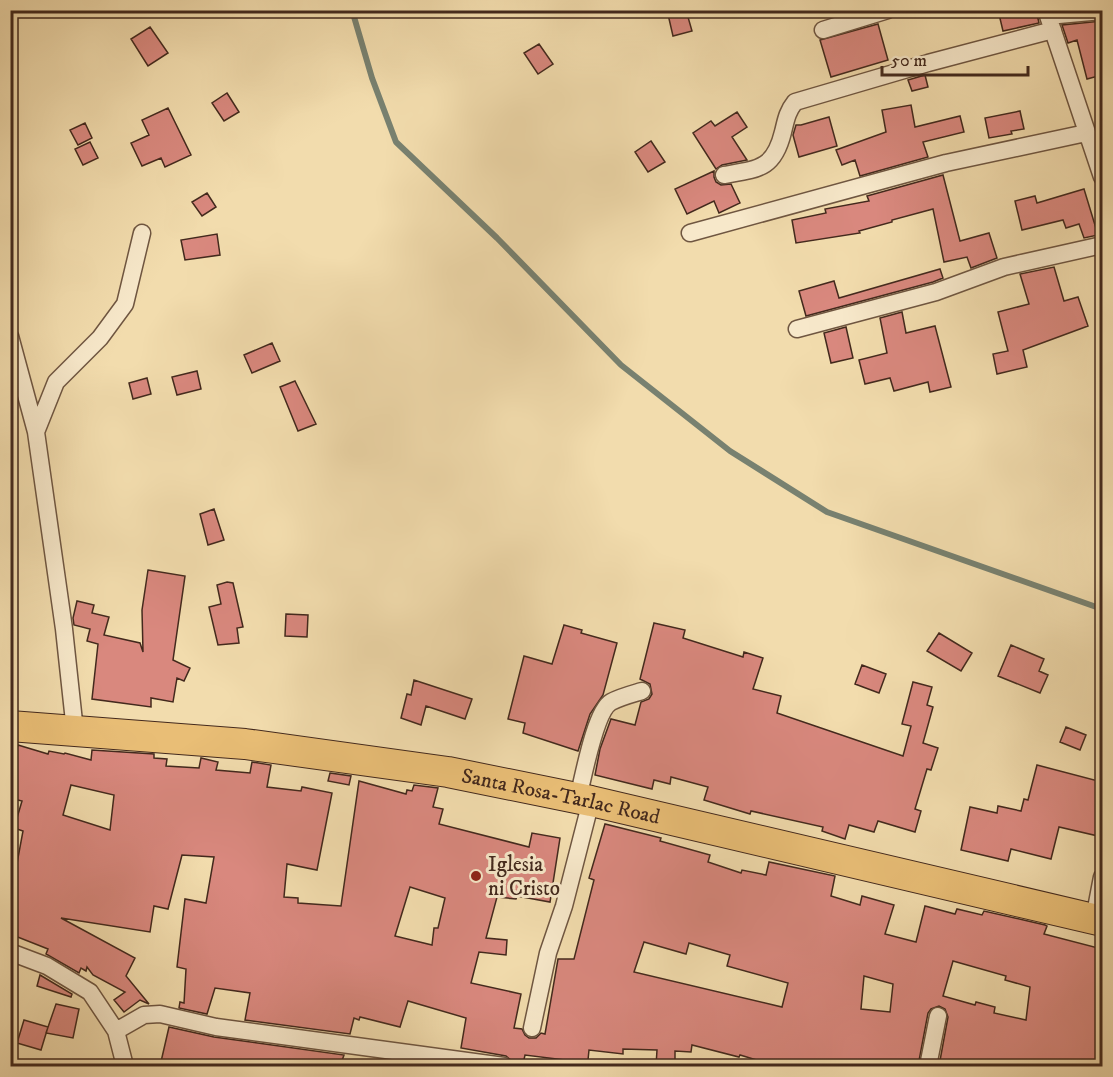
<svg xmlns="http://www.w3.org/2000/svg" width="1113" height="1077" font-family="'IM FELL DW Pica',serif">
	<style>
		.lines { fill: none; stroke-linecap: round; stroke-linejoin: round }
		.stream { stroke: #788170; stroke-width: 6 }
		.building { fill: #d9887e; stroke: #43291d; stroke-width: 1.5; fill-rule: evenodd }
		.street-casing { stroke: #6f5641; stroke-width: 19 }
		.highway-casing { stroke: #43291d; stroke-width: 32 }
		.street { stroke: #f7e8ca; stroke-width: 16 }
		.highway { stroke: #e9be76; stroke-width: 30 }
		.poi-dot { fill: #8f2418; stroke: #f7e8ca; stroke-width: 2 }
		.labels { text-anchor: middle; stroke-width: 6; stroke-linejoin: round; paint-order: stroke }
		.street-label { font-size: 21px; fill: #43291d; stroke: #f7e8ca }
		.poi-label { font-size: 21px; fill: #43291d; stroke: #f7e8ca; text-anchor: start }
	</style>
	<rect width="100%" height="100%" fill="#f2dcad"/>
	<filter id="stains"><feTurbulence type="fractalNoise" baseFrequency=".00333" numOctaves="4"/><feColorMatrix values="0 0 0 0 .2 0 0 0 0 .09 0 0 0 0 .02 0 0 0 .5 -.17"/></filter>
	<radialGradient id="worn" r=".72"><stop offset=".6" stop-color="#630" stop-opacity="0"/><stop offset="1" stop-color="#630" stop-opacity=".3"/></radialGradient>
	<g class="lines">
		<path class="stream" d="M352,10L372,78L396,142L497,238L621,365L730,451L827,512L1102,609"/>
	</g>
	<path class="building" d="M667,10H686L692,31L673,36Z
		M998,10H1036L1039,23L1003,31Z
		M1102,21V75L1087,79L1077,40L1068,43L1062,25Z
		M878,24L888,60L831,77L820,40Z
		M150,27L168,53L148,66L131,39Z
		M539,44L553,64L538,74L524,53Z
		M925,75L928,87L912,91L908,80Z
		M227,93L239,112L224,121L212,103Z
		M911,105L915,127L960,116L964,132L923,142L928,157L860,176L855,160L842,165L836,150L886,132L882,110Z
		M168,108L191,155L165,167L161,158L142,166L131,143L149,135L142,120Z
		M1020,111L1024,129L1011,131L1012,134L989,138L985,118Z
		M737,112L747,127L732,137L747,160L722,165L716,169L693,133L711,121L715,126Z
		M829,117L837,146L799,157L793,135L796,125H801Z
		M85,123L92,138L78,145L70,130Z
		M651,141L665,162L648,172L635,152Z
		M90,142L98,158L83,165L75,149Z
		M714,171V177L716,182L721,185L731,184L740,203L719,213L714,201L687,214L675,189Z
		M943,175L960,241L989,233L997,258L971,268L967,257L944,262L933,209L892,220V222L859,231L860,233L796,243L792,220L826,213L825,209L869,201L867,196Z
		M1084,189L1098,235L1084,238L1079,224L1066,228L1063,220L1022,230L1015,201L1035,196L1037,203Z
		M207,193L216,207L202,216L192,202Z
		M217,234L220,255L185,260L181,240Z
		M1054,267L1064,301L1078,297L1088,326L1023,350L1027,367L997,374L993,354L1008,351L998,312L1029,304L1020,274Z
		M940,269L943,278L933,282L806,316L799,291L834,281L839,298Z
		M902,312L906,333L935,326L951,387L930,392L928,382L894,391L890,378L865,384L859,360L887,353L880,318Z
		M846,327L853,358L831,363L824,333Z
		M272,343L280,361L252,373L244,355Z
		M197,371L201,389L177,395L172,377Z
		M147,378L151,394L133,399L129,383Z
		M295,381L316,424L298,431L280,387Z
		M214,509L224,540L208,545L200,514Z
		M148,570L185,576L173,660L190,668L184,681L177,678L173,702L151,698V707L92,699L98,644L87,641L90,629L74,625L73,618L77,601L94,605L92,613L109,617L104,635L140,643L143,652L142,610Z
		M227,582L233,583L243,627L237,628L239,643L218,645L209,607L221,604L217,585Z
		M286,614L308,615L307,637L285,636Z
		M654,623L685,630L683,638L743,657L744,652L763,658L753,689L781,696L777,713L903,756L911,726L902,724L913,682L932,687L927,705L933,707L923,743L938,748L931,770L927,769L915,809L921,811L915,832L878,821L874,832L849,825L845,839L822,831L823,827L751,811L750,814L704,800L708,787L671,777L670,784L654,780L652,789L595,775L600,749L611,719L635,725L641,702L649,699L652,694L650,684L640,679Z
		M564,625L582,630L581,633L617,643L603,695L590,714L578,751L523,733L525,723L508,719L524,656L552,664Z
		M939,633L972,653L961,671L927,651Z
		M1011,645L1044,659L1039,671L1048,675L1040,693L998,676Z
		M862,665L886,674L879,693L855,684Z
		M414,680L472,699L465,719L426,706L421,725L401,718L407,694L411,695Z
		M1066,727L1086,735L1080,750L1060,742Z
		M18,745L48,754L49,751L64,754L65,753L91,760L92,750L154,754V758L167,759L166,766L199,768L201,758L218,762L216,770L250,773L252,762L271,765L267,787L301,791L302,787L332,793L317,870L287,864L284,897L298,898V903L341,906L359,781L406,794L407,790L412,791L414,785L438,788L433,807L443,809L439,824L529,847L532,833L560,838L550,902L517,896L516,899L497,897L486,938L507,940L506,955L479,952L471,983L521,994L514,1028L522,1029L525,1035L529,1038H536L541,1033L545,1034L558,959H574L594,880L589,878L605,824L661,838L660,841L710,855L708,862L741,873L742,870L766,875L769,862L835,876L831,896L860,905L862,896L894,905L885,934L916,942L925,906L955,914L957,909L982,915L984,911L1045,925L1047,926L1044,934L1102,949V1066H939L948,1017L945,1009L939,1006L931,1009L928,1013L918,1066H863L825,1062L824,1066H776L740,1055L739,1057L692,1045L691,1052L675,1051V1066H656L657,1050L623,1049V1054L589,1050L588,1060H581V1062L525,1055L523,1064L514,1063L506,1056L461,1048L466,1018L408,1001L400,1027L360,1017L359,1020L354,1018L350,1034L245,1020L250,993L215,988L207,1014L179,1008L180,1002L184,1003L186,969L177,967L185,899L206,903L214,857L182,855L168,909L154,906L150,932L61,918L135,958L126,976L149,1004L140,1000L124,1012L114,1000L125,992L93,975L87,967L86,971L81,968L79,973L46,954L48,949L10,934V901L23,831L14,828L22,801L10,798V771ZM71,785L114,795L110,830L63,815ZM410,887L445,898L438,928H434L432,945L395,936ZM644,942L686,954L689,943L730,955L727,966L788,983L782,1007L634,972ZM953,961L1006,976L1005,980L1030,987L1026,1020L994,1013L995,1007L976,1002L975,1005L943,996ZM864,976L893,984L890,1012L861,1009Z
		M1037,765L1102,782V817L1098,836L1059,827L1051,859L1011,849L1008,861L961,850L970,807L997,813L998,806L1021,811L1024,799L1028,800Z
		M330,773L351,776L349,785L328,781Z
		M40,975L72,994L71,997L37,986Z
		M56,1004L79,1009L73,1038L46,1033Z
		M24,1020L48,1027L41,1050L17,1043Z
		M169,1027L214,1037L344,1055L340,1066H160Z"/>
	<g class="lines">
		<g class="street-casing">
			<path id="street" d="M1046,10L1102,177
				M1048,16L1102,11
				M823,30L888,10
				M724,175C759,169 774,169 783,132C786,120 787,112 795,102L928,63L1053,30
				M690,233L946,163L1086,133
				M797,329L936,292L1004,267L1102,245
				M10,336L36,432
				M75,731L64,629L36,432L56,382L100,338L125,304L142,233
				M578,798C583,779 595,711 611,702C620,697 632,694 642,691
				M1094,919L1102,877
				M10,952L47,966L90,992L116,1031L125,1066
				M532,1028L548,953L564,906L591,801
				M116,1031L144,1015L160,1014L216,1027L504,1066
				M928,1066L938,1016"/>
		</g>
		<g class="highway-casing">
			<g id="highway">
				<path id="s1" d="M10,726L245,744L448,772L591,801L1102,921"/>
			</g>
		</g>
		<use href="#street" class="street"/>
		<use href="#highway" class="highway"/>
	</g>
	<circle class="poi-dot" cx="476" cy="876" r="6"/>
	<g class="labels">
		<g class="street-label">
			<text dy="7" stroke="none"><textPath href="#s1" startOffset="556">Santa Rosa-Tarlac Road</textPath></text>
		</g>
		<g class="poi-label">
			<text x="488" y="871">Iglesia<tspan x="488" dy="24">ni Cristo</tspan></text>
		</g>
	</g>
	<rect width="1113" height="1077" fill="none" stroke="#f2dcad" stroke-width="36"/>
	<rect x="12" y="12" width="1089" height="1053" fill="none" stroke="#43291d" stroke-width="3"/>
	<rect x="18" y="18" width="1077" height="1041" fill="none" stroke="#43291d" stroke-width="1.5"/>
	<path d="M882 66v9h146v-9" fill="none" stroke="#43291d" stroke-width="3"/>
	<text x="891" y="66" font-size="18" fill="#43291d" stroke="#f7e8ca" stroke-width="4.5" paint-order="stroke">50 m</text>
	<rect width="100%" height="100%" filter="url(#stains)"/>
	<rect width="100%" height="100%" fill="url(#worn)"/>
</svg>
